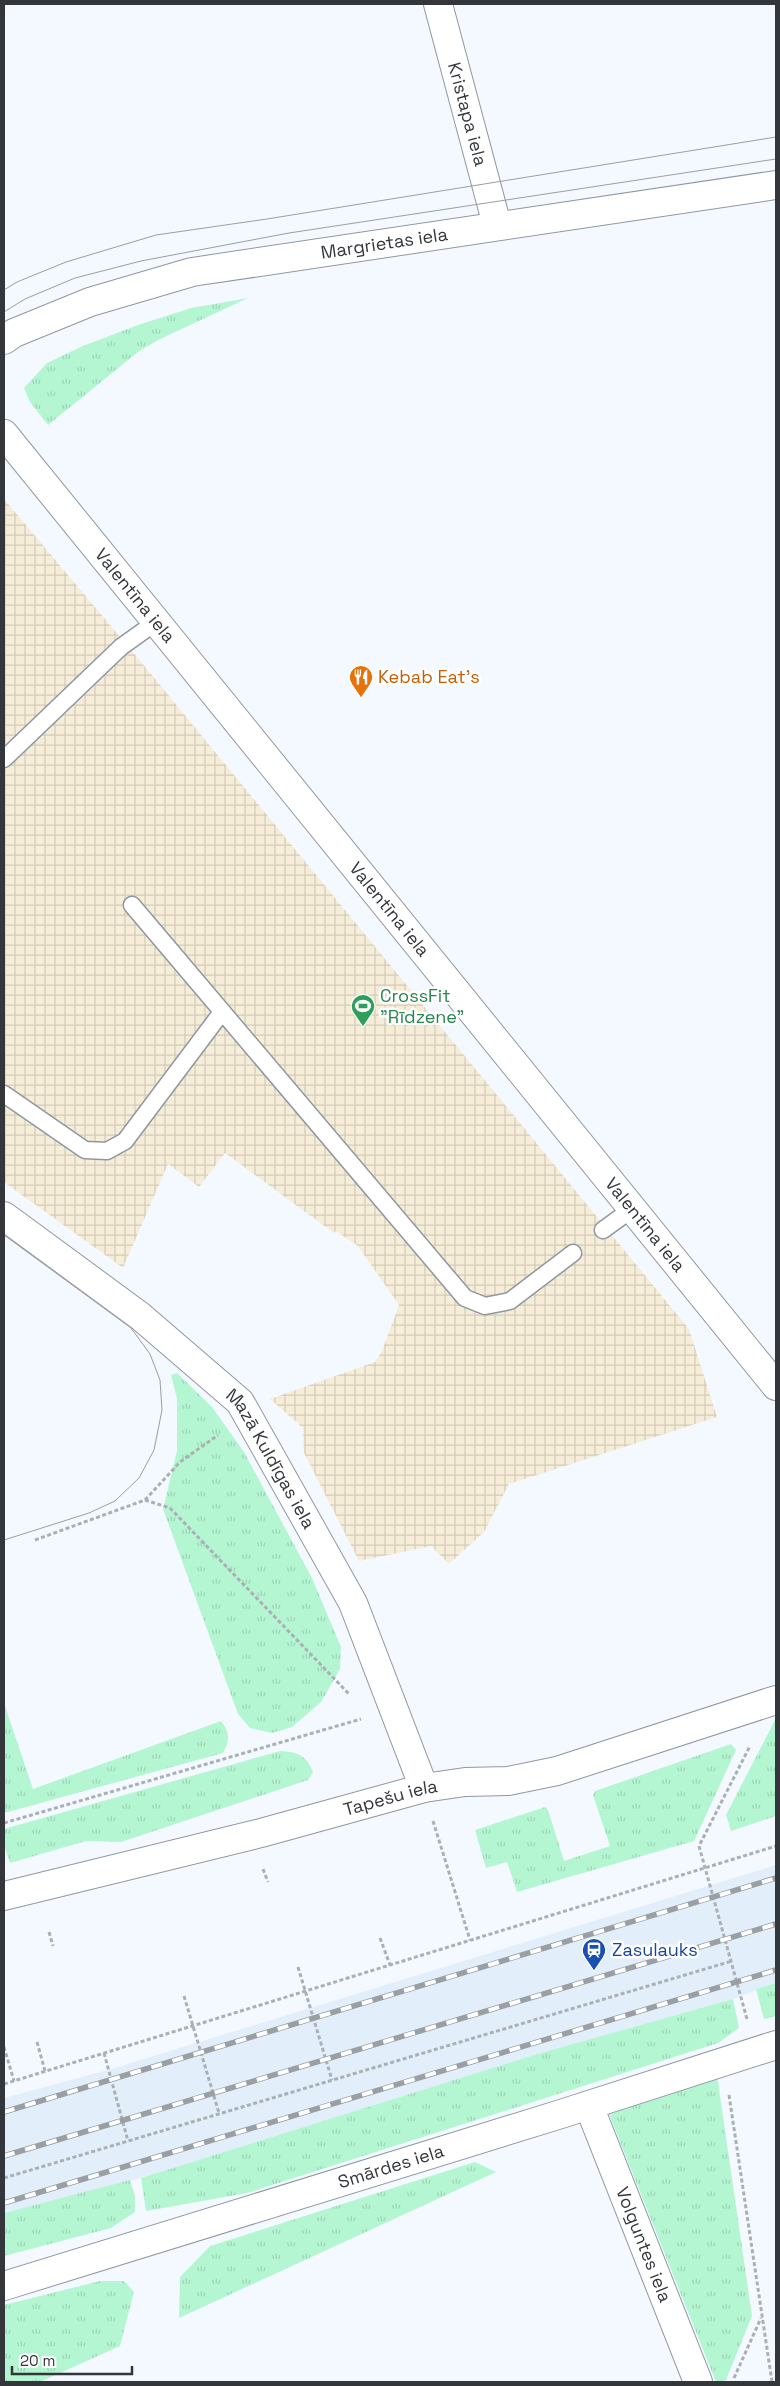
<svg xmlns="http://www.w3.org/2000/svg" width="780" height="2386" font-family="'Space Grotesk',sans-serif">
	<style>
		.built { fill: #e2effb }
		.industrial { fill: url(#industrial-grid) }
		.grass { fill: url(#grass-tufts) }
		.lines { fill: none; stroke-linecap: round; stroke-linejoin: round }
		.service-casing { stroke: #8f98a0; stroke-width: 19 }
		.minor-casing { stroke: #8f98a0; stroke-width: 30 }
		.path { stroke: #abb0b4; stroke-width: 3; stroke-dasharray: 4 2.5; stroke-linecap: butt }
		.service { stroke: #fff; stroke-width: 16 }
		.minor { stroke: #fff; stroke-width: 28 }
		.tram { stroke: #9a9fa3; stroke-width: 1 }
		.rail-casing { stroke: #9a9fa3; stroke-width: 5.5 }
		.rail { stroke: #fff; stroke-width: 4; stroke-dasharray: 11; stroke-linecap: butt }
		.labels { text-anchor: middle; stroke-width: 5; stroke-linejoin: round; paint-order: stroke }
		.street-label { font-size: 18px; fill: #33363a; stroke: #fff }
		.food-label { font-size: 18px; fill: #c56008; stroke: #fff; text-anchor: start }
		.leisure-label { font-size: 18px; fill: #27864d; stroke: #fff; text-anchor: start }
		.transit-label { font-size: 18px; fill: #164399; stroke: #fff; text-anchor: start }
	</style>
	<defs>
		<pattern id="industrial-grid" width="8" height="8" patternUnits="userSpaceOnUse" patternTransform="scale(1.25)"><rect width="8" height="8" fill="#f6edd8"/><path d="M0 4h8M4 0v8" fill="none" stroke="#d3ccba"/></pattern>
		<pattern id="grass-tufts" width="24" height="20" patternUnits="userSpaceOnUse" patternTransform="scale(1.25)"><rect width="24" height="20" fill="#b5f6d2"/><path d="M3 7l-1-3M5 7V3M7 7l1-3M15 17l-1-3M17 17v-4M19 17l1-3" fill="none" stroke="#9cd4b5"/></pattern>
	</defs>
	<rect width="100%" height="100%" fill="#f3f9fe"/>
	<path class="built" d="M776,1865V1983L733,1999L537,2054L141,2178L4,2213V2098L108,2070Z"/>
	<path class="industrial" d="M4,499L142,663L689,1329L717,1417L509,1484L484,1532L449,1564L431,1546L359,1561L304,1453L303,1428L270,1399L375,1362L382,1351L399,1305L358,1246L336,1231L334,1233L225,1153L199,1187L168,1164L123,1268L4,1182Z"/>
	<path class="grass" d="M248,298L158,340L138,352L48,425L30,402L24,388L47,363L83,346L138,325L191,308Z
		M177,1373L212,1407L244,1452L312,1578L341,1647L340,1669L321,1702L292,1727L272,1733L250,1728L238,1714L163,1509L177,1451V1399L171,1375Z
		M4,1703L33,1789L221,1721C230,1733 230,1739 223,1753L4,1813Z
		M776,1718V1816L731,1831L726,1815Z
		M731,1744L736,1750L694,1841L517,1892L507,1862L486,1868L475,1830L545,1807L548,1810L564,1861L610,1846L593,1795L595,1791Z
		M280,1751C298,1752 306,1755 313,1772L308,1780L121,1842L86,1841L10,1863L4,1845V1829Z
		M776,1983V2016L764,2019L756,1989Z
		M733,1999L739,2028L718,2043L247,2193L146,2211L141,2178L537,2054Z
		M717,2075L752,2316L726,2380L716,2382L609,2114Z
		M475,2162L496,2172L179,2318L180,2277L210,2246Z
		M130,2180L135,2196V2212L111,2228L4,2256V2213Z
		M100,2281H124L134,2292L120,2346L40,2382H4V2305Z"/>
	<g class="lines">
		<g class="service-casing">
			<path id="service" d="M4,759L121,647L156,622
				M132,905L465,1298L485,1306L510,1301L573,1253
				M4,1094L85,1150L107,1151L125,1141L222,1012
				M603,1230L632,1209"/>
		</g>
		<g class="minor-casing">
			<g id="minor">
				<path id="s1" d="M438,4L497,225"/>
				<path id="s2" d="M4,340L14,333L90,302L192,272L776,185"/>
				<path id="s3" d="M4,434L776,1386"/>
				<path id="s4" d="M4,1216L140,1316L240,1402L353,1603L424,1788"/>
				<path id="s5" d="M4,1896L261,1833L424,1788L465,1782L508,1781L557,1771L776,1700"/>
				<path id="s6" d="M589,2106L698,2382"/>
				<path id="s7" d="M4,2286L561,2114L776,2045"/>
			</g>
		</g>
		<path class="path" d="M145,1500L170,1508L349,1694
			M35,1540L145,1500L180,1462L218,1435
			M433,1821L470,1940
			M4,1823L361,1719
			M263,1869L268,1882
			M49,1932L53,1946
			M380,1938L390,1965
			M298,1967L332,2080
			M184,1996L219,2113
			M747,2019L699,1846L750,1746
			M37,2042L45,2071
			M4,2047L14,2081
			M104,2053L128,2141
			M4,2084L776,1846
			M729,2095L772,2382
			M4,2178L732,1961
			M734,2378L761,2318"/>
		<use href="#service" class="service"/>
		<use href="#minor" class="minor"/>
		<path class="tram" d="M4,290L17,282L66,262L156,235L267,219L776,137
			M4,312L25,299L75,278L141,261L289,233L776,159
			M4,1235L131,1328L150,1354L160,1380L162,1410L154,1450L139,1478L115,1501L89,1513L4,1540"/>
		<g class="rail-casing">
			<path id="rail" d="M4,2112L776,1878
				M4,2156L776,1924
				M4,2203L776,1970"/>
		</g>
		<use href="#rail" class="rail"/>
	</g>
	<defs>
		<g id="restaurant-pin" transform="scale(1.25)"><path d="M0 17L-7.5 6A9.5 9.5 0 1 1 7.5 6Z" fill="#e8710a" stroke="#fff"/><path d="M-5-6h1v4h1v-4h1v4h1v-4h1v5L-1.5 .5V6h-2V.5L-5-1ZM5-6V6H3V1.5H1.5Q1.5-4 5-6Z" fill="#fff"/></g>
		<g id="stadium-pin" transform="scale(1.25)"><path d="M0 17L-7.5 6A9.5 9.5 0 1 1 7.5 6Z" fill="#2e9e5b" stroke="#fff"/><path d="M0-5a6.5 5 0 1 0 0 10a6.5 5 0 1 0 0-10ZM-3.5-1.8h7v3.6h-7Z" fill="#fff"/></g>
		<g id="station-pin" transform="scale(1.25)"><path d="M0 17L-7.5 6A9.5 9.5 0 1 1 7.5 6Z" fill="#1a4fb4" stroke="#fff"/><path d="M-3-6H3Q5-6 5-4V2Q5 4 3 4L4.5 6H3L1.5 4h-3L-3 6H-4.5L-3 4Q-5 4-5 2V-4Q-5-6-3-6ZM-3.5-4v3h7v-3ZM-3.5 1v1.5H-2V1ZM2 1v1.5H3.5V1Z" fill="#fff"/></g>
	</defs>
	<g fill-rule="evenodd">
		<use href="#restaurant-pin" x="361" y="677"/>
		<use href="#stadium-pin" x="363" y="1006"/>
		<use href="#station-pin" x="594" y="1950"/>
	</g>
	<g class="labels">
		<g class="street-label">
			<text dy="6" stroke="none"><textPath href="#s1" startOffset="114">Kristapa iela</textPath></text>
			<text dy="6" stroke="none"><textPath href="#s2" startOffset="395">Margrietas iela</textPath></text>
			<text dy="6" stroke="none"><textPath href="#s3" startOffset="208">Valentīna iela</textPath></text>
			<text dy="6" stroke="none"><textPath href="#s3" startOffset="612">Valentīna iela</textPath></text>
			<text dy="6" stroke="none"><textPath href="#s3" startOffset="1018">Valentīna iela</textPath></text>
			<text dy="6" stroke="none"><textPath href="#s4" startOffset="365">Mazā Kuldīgas iela</textPath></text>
			<text dy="6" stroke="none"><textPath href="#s5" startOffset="399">Tapešu iela</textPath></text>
			<text dy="6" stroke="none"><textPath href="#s7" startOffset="405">Smārdes iela</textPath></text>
			<text dy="6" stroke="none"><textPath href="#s6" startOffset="149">Volguntes iela</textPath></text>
		</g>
		<g class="food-label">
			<text x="378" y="683">Kebab Eat’s</text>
		</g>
		<g class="leisure-label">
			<text x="380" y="1002">CrossFit<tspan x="380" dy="21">"Rīdzene"</tspan></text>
		</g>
		<g class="transit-label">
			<text x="612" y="1956">Zasulauks</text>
		</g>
	</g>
	<rect width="780" height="2386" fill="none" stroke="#33363a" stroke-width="10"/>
	<path d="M12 2366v8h120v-8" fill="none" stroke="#33363a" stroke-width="2.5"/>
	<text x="20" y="2366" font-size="15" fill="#33363a" stroke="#ffffff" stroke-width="4" paint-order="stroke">20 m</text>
</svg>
